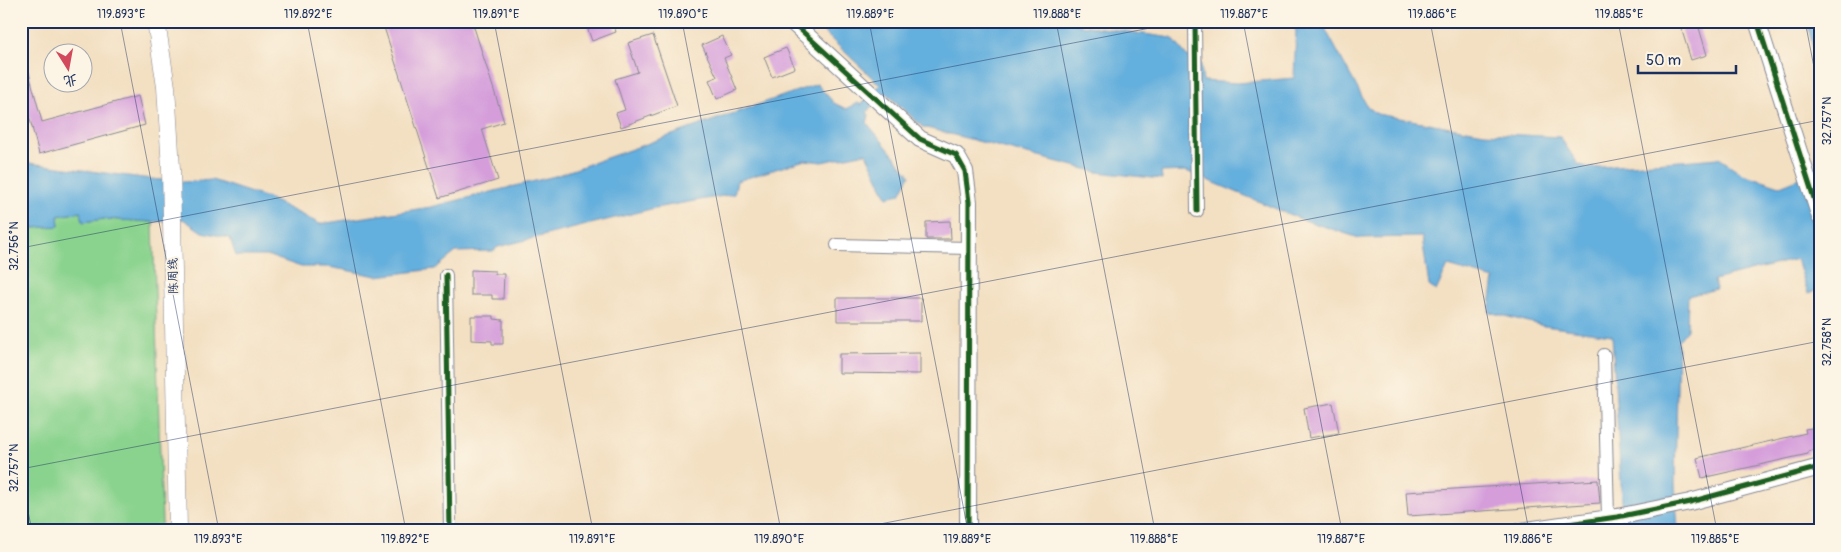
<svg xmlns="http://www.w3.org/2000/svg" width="1841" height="552" font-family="Pangolin,'LXGW WenKai TC',sans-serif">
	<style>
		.green { fill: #8ad38e; stroke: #528176 }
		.water { fill: #64afdd; stroke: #406f9e }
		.building { fill: #d59edb }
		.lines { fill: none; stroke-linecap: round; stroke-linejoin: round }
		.minor-casing { stroke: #878790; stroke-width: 14 }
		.tertiary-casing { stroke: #878790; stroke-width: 18 }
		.secondary-casing { stroke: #878790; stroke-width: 19 }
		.minor { stroke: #fff; stroke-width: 12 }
		.tertiary { stroke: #fff; stroke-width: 16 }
		.secondary { stroke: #fff; stroke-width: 18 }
		.cycleway-casing { stroke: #fcf5e5; stroke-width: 8 }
		.cycleway { stroke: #1b5e20; stroke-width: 5 }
		.ticks { fill: none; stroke: #1b2f5e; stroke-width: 1; stroke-opacity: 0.45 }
		.labels { text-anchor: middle; stroke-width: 4; stroke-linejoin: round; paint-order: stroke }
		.street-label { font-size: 12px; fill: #1b2f5e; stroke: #fcf5e5 }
		.neatline { fill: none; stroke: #1b2f5e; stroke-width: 2 }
		.ticks-label { font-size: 12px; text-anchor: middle; fill: #1b2f5e }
	</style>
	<rect width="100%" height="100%" fill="#fcf5e5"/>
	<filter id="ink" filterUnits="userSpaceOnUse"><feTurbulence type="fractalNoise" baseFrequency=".02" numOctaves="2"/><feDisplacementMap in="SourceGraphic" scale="10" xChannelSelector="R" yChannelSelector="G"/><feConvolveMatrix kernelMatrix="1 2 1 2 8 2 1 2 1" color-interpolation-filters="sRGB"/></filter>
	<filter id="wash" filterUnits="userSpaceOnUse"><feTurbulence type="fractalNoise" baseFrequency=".0096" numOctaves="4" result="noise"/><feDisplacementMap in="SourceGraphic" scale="20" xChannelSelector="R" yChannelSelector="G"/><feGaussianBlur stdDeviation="1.12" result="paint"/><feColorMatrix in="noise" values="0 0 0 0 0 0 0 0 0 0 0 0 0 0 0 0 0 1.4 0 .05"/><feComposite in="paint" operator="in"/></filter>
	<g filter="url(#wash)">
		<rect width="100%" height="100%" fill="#f3dfc1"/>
		<path class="green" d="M82,212L84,222L104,219L153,222L162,523L154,531H21V229L59,226L58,216Z"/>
		<path class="water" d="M812,21H1071L1074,24L1172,38L1187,56L1200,59L1203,81L1238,83L1294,78L1296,31L1291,21H1321L1367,106L1377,114L1484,133L1560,137L1578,164L1589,168L1719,158L1743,174L1780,186L1820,170V289L1808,293L1797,259L1714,280L1716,289L1688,296L1687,330L1678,341L1675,482L1678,531H1628L1622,501L1612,335L1544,326L1489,312L1494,279L1448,266L1436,291L1429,286L1422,237L1359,238L1298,218L1186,171L1161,172L1162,179L1097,172L923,127L886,93L881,94L867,112L869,115L867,123L910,175L900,194L887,197L866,153L822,162L805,160L737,181L734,194L655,208L498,247L493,251L456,252L435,269L377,276L329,267H301L269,256H236L230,238L202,232L183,219L153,222L104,219L83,222L81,212L58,216L59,226L21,229V165L29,163L151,179L184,182L212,180L270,199L320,224L431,207L555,176L817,84L834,103L846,109L858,103L861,105L880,85Z
			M1807,21H1820V79Z"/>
		<g id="blocks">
			<path class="building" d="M382,21H472L504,122L482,129L498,180L439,198Z
				M604,21H612L616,32L592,41L587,27Z
				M1679,21H1697L1707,55L1691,60Z
				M653,35L677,106L621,127L616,113L625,110L615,79L638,72L628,43Z
				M722,36L731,55L724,58L737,90L717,99L709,80L717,77L702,45Z
				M786,48L795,68L772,77L764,57Z
				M21,58H25L42,122L138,96L145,125L39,154L27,108L21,110Z
				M950,221L951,239H926V222Z
				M471,270L495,271V274H504L503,299H492V295H471Z
				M837,298H921V321H837Z
				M471,316H494V319L503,320V344H492V341L471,340Z
				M920,353V374L839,373V354Z
				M1333,403L1339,433L1309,438L1304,408Z
				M1820,427V448L1808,451V454L1702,478L1697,458L1806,433L1805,429Z
				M1598,480L1600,503L1408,516L1406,492Z"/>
		</g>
	</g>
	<g filter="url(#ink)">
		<use href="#blocks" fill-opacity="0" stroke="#878790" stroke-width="1"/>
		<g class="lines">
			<g class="minor-casing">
				<path id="minor" d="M1195,21L1197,211
					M837,245L969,248
					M446,275L450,531
					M1604,355L1608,518"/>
			</g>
			<g class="tertiary-casing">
				<path id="tertiary" d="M791,21L920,139L956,155L965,171L969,202L968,531
					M1757,21L1820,217
					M1520,531L1617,517L1690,502L1820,467"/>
			</g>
			<g class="secondary-casing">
				<path id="secondary" d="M156,21L166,87L171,169L178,531"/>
			</g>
			<use href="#minor" class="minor"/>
			<use href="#tertiary" class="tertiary"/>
			<use href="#secondary" class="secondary"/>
			<g class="cycleway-casing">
				<path id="cycleway" d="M791,21L920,139L956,155L965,171L969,202L968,531
					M1195,21L1197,211
					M1757,21L1820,217
					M446,275L450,531
					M1520,531L1617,517L1690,502L1820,467"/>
			</g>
			<use href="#cycleway" class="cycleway"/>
		</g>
	</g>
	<path class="ticks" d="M120,21L219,531M307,21L406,531M494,21L593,531M682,21L781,531M869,21L968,531M1056,21L1155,531M1243,21L1342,531M1430,21L1529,531M1618,21L1717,531M1805,21L1820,98M21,26L46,21M21,248L1186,21M21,469L1820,120M21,477L32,531M844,531L1820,341"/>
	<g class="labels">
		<g class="street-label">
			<text transform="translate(173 276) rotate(-91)" y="4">陈周线</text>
		</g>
	</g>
	<rect width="1841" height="552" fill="none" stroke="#fcf5e5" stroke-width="55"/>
	<g transform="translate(68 68) rotate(169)"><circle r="24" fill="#fcf5e5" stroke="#a2a6af"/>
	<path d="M0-4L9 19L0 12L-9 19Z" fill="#d1495b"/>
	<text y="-8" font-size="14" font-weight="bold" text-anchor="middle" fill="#1b2f5e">北</text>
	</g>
	<path d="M1638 65v8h98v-8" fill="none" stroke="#1b2f5e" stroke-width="2.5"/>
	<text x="1646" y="65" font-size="15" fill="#1b2f5e" stroke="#fcf5e5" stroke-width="4" paint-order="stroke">50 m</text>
	<rect x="28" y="28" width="1786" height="496" class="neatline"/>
	<g class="ticks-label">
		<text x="121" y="18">119.893°E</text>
		<text x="308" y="18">119.892°E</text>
		<text x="496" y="18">119.891°E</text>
		<text x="683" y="18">119.890°E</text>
		<text x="870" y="18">119.889°E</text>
		<text x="1057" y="18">119.888°E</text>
		<text x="1244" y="18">119.887°E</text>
		<text x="1432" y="18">119.886°E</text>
		<text x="1619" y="18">119.885°E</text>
		<text transform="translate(1827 121) rotate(-90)" y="4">32.757°N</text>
		<text transform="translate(14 246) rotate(-90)" y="4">32.756°N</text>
		<text transform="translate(1827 342) rotate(-90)" y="4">32.758°N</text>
		<text transform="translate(14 468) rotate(-90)" y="4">32.757°N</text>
		<text x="218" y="543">119.893°E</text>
		<text x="405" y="543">119.892°E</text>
		<text x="592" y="543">119.891°E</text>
		<text x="779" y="543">119.890°E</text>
		<text x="967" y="543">119.889°E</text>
		<text x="1154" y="543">119.888°E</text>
		<text x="1341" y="543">119.887°E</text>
		<text x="1528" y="543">119.886°E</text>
		<text x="1715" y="543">119.885°E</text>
	</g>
</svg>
